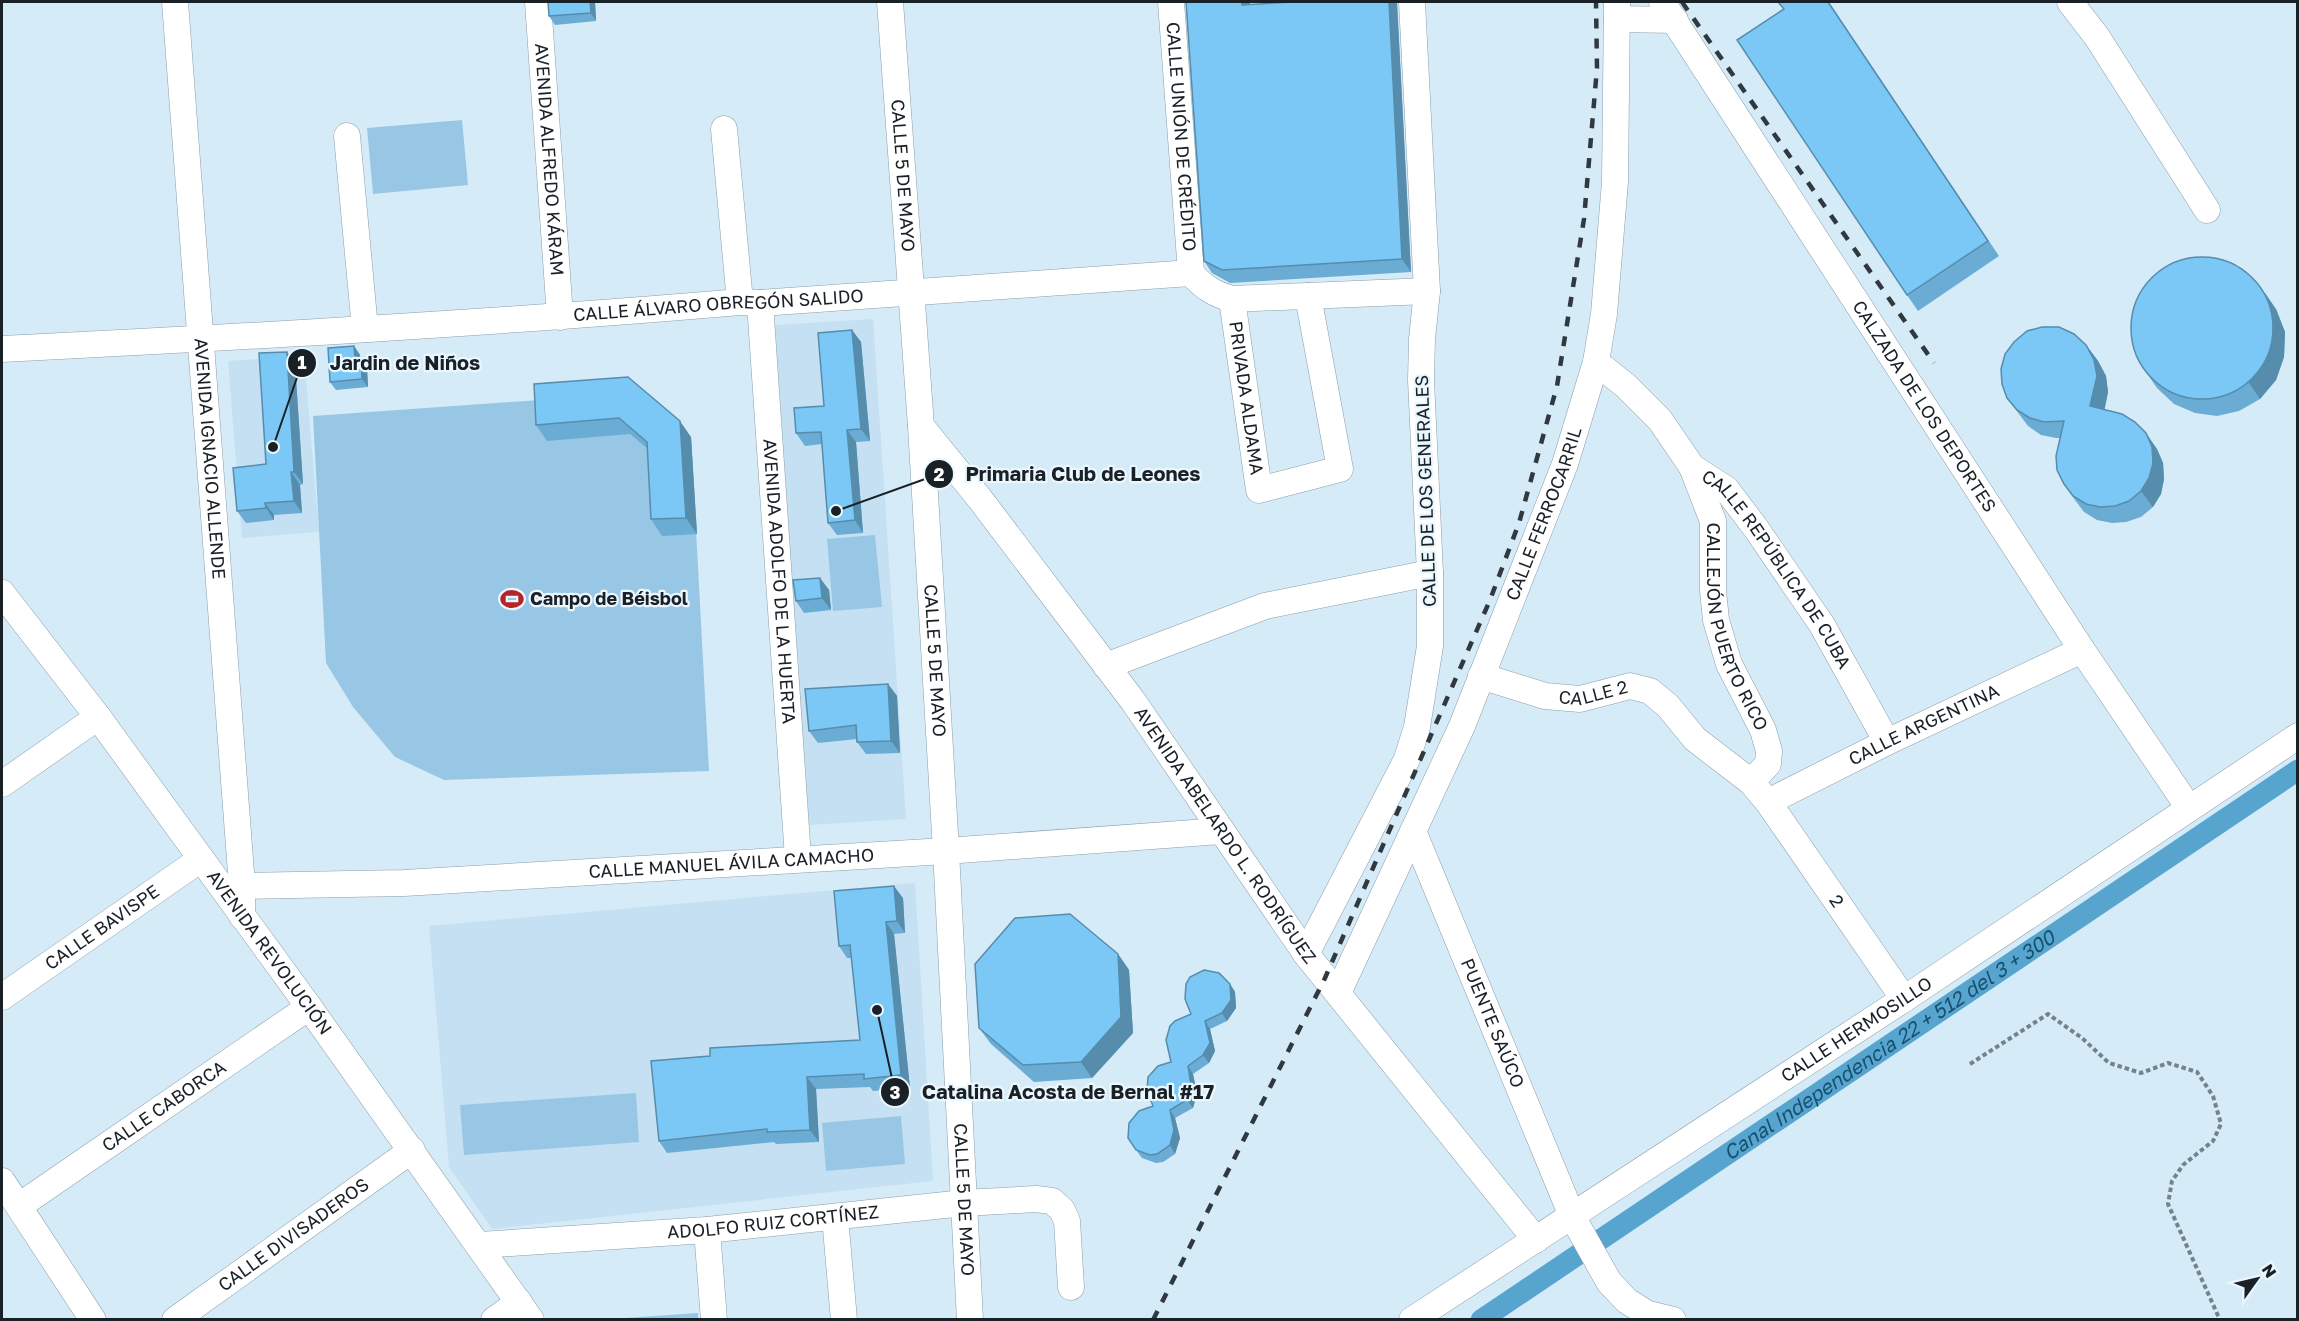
<svg xmlns="http://www.w3.org/2000/svg" width="2299" height="1321" font-family="'Golos Text',sans-serif">
	<style>
		.built { fill: #c4e0f2 }
		.grass { fill: #98c7e5 }
		.lines { fill: none; stroke-linecap: round; stroke-linejoin: round }
		.canal { stroke: #57a4cf; stroke-width: 21 }
		.minor-casing { stroke: #8a9eaa; stroke-width: 27 }
		.path { stroke: #75828b; stroke-width: 4; stroke-dasharray: 4.5 3; stroke-linecap: butt }
		.minor { stroke: #fff; stroke-width: 26 }
		.rail { stroke: #30393f; stroke-width: 4.5; stroke-dasharray: 10 10; stroke-linecap: butt }
		.wall { fill: #6aacd4 }
		.shaded-wall { fill: #568cac }
		.building { fill: #7bc8f6; stroke: #568cac; stroke-width: 1.5 }
		.labels { text-anchor: middle; stroke-width: 4.5; stroke-linejoin: round; paint-order: stroke }
		.street-label { font-size: 18px; fill: #1a2126; stroke: #eaf7ff }
		.poi-label { font-size: 18px; font-weight: bold; fill: #1a2126; stroke: #eaf7ff; text-anchor: start }
		.water-label { font-size: 20px; font-style: italic; fill: #165270; stroke: #eaf7ff }
		.leader { fill: none; stroke: #1a2126; stroke-width: 2 }
		.callout-dot { fill: #1a2126; stroke: #eaf7ff; stroke-width: 2 }
		.mark-label { font-size: 18px; text-anchor: middle; font-weight: bold; fill: #fff }
		.callout-label { font-size: 20px; text-anchor: middle; font-weight: bold; fill: #1a2126; stroke: #eaf7ff; stroke-width: 4.5; stroke-linejoin: round; paint-order: stroke }
	</style>
	<rect width="100%" height="100%" fill="#d6ebf8"/>
	<path class="built" d="M873,319L906,819L808,825L775,325Z
		M304,356L319,532L242,538L228,361Z
		M915,883L933,1181L492,1229L449,1167L429,926Z"/>
	<path class="grass" d="M462,120L468,185L373,194L367,128Z
		M639,393L691,437L709,771L444,780L395,757L353,707L326,663L313,416Z
		M875,535L882,607L833,611L827,539Z
		M636,1093L639,1142L464,1155L460,1105Z
		M901,1116L905,1164L826,1171L822,1123Z
		M698,1313V1319H625V1318Z"/>
	<g class="lines">
		<path class="canal" id="s1" d="M1481,1320L2298,770"/>
		<g class="minor-casing">
			<g id="minor">
				<path id="s2" d="M175,2L242,886V916"/>
				<path id="s3" d="M538,2L560,317"/>
				<path id="s4" d="M890,2L921,426L946,851L970,1320"/>
				<path id="s5" d="M1171,2L1191,273"/>
				<path id="s6" d="M1662,2L2082,650L2189,808"/>
				<path d="M2070,2L2097,37L2207,210"/>
				<path d="M1617,19L1675,20"/>
				<path d="M724,129L740,302"/>
				<path d="M347,136L365,329"/>
				<path d="M1191,273C1203,287 1214,294 1232,299L1427,291"/>
				<path id="s7" d="M1232,299L1259,490L1340,469L1308,296"/>
				<path id="s8" d="M760,303L798,858"/>
				<path id="s9" d="M2,349C248,337 494,323 740,302L760,303L1191,273"/>
				<path id="s10" d="M1596,362L1626,386L1660,420L1692,467L1726,489L1755,527L1822,625L1887,742"/>
				<path id="s11" d="M921,426L980,499L1133,701L1306,954L1536,1240"/>
				<path id="s12" d="M1692,467L1713,521V591L1716,620L1729,664L1763,730L1769,751L1768,764L1751,782"/>
				<path id="s13" d="M2,593L98,717L309,1007L531,1320"/>
				<path d="M1106,666L1265,606L1430,573"/>
				<path id="s14" d="M1481,676L1545,696L1580,699L1630,686L1650,691L1668,706L1695,739L1751,782L1768,802L1904,999"/>
				<path d="M2,784L98,717"/>
				<path id="s15" d="M1768,802L1887,742L2082,650"/>
				<path id="s16" d="M1413,831L1572,1216L1609,1282L1627,1301L1648,1314L1673,1320"/>
				<path id="s17" d="M242,886L404,883L946,851L1221,831"/>
				<path d="M1306,954L1407,759L1417,727L1430,646V573L1421,380L1422,339L1427,291L1412,2"/>
				<path id="s18" d="M1338,993L1462,726L1565,464L1596,362L1604,314L1615,182L1617,2"/>
				<path id="s19" d="M2,997L201,859"/>
				<path d="M2,1181L93,1320"/>
				<path id="s20" d="M19,1206L309,1007"/>
				<path d="M835,1217L844,1320"/>
				<path d="M707,1230L714,1320"/>
				<path id="s21" d="M480,1245L707,1230L964,1203L1036,1199L1052,1201L1062,1210L1067,1221L1071,1287"/>
				<path id="s22" d="M175,1320L412,1150"/>
				<path d="M494,1320L519,1302"/>
				<path id="s23" d="M1412,1320L1904,999L2298,736"/>
			</g>
		</g>
		<path class="path" d="M1970,1064L2048,1014L2082,1038L2109,1063L2141,1073L2168,1063L2197,1072L2213,1096L2221,1124L2213,1141L2183,1165L2172,1181L2168,1204L2220,1320"/>
		<use href="#minor" class="minor"/>
		<path class="rail" d="M1682,2L1934,363
			M1153,1320L1325,978L1490,600L1519,523L1557,386L1584,219L1597,68L1596,2"/>
	</g>
	<path class="wall" d="M548,2H595L596,21L555,25L549,16Z
		M1186,2H1250V4L1397,3L1411,272L1230,283L1212,273L1204,261Z
		M1829,2L1999,256L1918,311L1907,295Z
		M2276,309L2285,332L2284,357L2276,380L2260,399L2239,411L2217,416L2195,413L2174,404L2157,388L2146,372Z
		M852,330L861,342L870,441L856,442L863,533L837,535L828,523L822,444L805,446L796,433L824,406Z
		M2086,345L2098,361L2106,376L2108,392L2104,410L2157,449L2163,463L2164,479L2161,494L2153,507L2141,517L2126,522L2112,523L2097,520L2084,512L2075,500L2064,484L2060,438H2056L2041,435L2028,426L2007,398Z
		M354,346L360,355V359L367,368L368,387L336,390L330,382Z
		M287,352L295,364L303,484L300,485L302,513L274,515V520L246,523L237,511L266,464Z
		M534,384L691,437L697,534L662,536L651,519L648,449L630,434L547,441L536,425Z
		M820,578L829,590L831,610L804,613L796,601Z
		M888,684L897,696L900,753L866,754L857,742V739L818,743L809,731Z
		M903,898L905,933L894,934L910,1088L873,1091L870,1087L816,1089L819,1142L776,1144L774,1142L667,1153L659,1141L860,1040L852,958H847L839,946Z
		M1118,954L1129,970L1133,1033L1092,1078L1034,1082L991,1044L979,1028Z
		M1230,984L1235,992L1236,1008L1227,1021L1210,1029L1215,1051L1209,1063L1193,1074L1197,1094L1193,1108L1175,1118L1180,1138L1175,1154L1163,1162L1156,1163L1142,1158L1136,1150L1171,1062L1191,1014Z"/>
	<path class="shaded-wall" d="M590,2H595L596,21L591,13Z
		M1242,2H1250L1251,17L1242,5Z
		M1389,2H1397L1411,272L1402,259Z
		M2265,293L2276,309L2285,332L2284,357L2276,380L2260,399L2249,383Z
		M852,330L861,342L870,441L861,429Z
		M2086,345L2098,361L2106,376L2108,392L2102,423L2090,406Z
		M354,346L360,355L361,368L355,360Z
		M287,352L295,364L303,484L294,472Z
		M361,359L367,368L368,387L362,379Z
		M680,421L691,437L697,534L686,518Z
		M847,430L856,442L863,533L855,520Z
		M2146,433L2157,449L2163,463L2164,479L2161,494L2153,507L2141,491Z
		M291,472L300,485L302,513L294,501Z
		M265,503L274,515V520L266,508Z
		M820,578L829,590L831,610L822,598Z
		M888,684L897,696L900,753L891,741Z
		M894,886L903,898L905,933L897,921Z
		M886,922L894,934L910,1088L901,1075Z
		M1118,954L1129,970L1133,1033L1092,1078L1081,1062Z
		M1230,984L1235,992L1236,1008L1227,1021L1222,1013Z
		M1205,1021L1210,1029L1215,1051L1209,1063L1203,1055Z
		M1188,1066L1193,1074L1197,1094L1193,1108L1187,1100Z
		M807,1077L816,1089L819,1142L810,1130Z
		M1170,1110L1175,1118L1180,1138L1175,1154L1170,1145Z"/>
	<path class="building" d="M548,2H590L591,13L549,16Z
		M1186,2H1242V5L1292,2H1389L1402,259L1222,270L1204,261Z
		M1778,2H1828L1988,241L1907,295L1737,40L1784,9Z
		M2131 328a71 71 0 1 1 142 0a71 71 0 1 1-142 0Z
		M2042,327H2059L2074,334L2086,345L2094,360L2097,376L2090,406L2122,414L2135,422L2146,433L2152,447L2153,463L2149,478L2141,491L2129,501L2115,506L2100,507L2086,504L2073,496L2064,484L2057,470L2056,456L2064,421L2044,422L2030,418L2017,410L2007,398L2002,384L2001,369L2005,354L2014,342L2027,331Z
		M852,330L861,429L847,430L855,520L828,523L821,432L796,433L794,408L824,406L818,333Z
		M354,346L355,360L361,359L362,379L330,382L328,348Z
		M287,352L294,472H291L294,501L265,503L266,508L237,511L233,468L266,464L259,353Z
		M628,377L680,421L686,518L651,519L647,442L619,418L536,425L534,384Z
		M820,578L822,598L796,601L793,580Z
		M888,684L891,741L857,742L856,725L809,731L805,689Z
		M894,886L897,921L886,922L901,1075L864,1079V1074L807,1077L810,1130L767,1132V1129L659,1141L651,1061L710,1056V1048L860,1040L850,945L839,946L834,891Z
		M1070,914L1118,954L1121,1017L1081,1062L1023,1065L979,1028L975,964L1015,918Z
		M1204,970L1219,973L1230,984L1231,1000L1222,1013L1205,1021L1210,1043L1203,1055L1188,1066L1191,1085L1187,1100L1170,1110L1174,1130L1170,1145L1157,1154L1150,1155L1136,1150L1128,1138L1129,1123L1139,1111L1153,1106L1147,1091L1148,1077L1158,1066L1171,1062L1166,1040L1170,1026L1175,1021L1191,1014L1185,999L1186,984L1190,977Z"/>
	<defs>
		<g id="stadium-bare" transform="scale(1.8)"><path d="M0-5a6.5 5 0 1 0 0 10a6.5 5 0 1 0 0-10ZM-3.5-1.8h7v3.6h-7Z" fill="#b52528" stroke="#eaf7ff" stroke-width="2.5" paint-order="stroke"/></g>
	</defs>
	<g fill-rule="evenodd">
		<use href="#stadium-bare" x="512" y="599"/>
	</g>
	<g class="labels">
		<g class="street-label">
			<text dy="6" stroke="none"><textPath href="#s5" startOffset="135">CALLE UNIÓN DE CRÉDITO</textPath></text>
			<text dy="6" stroke="none"><textPath href="#s3" startOffset="158">AVENIDA ALFREDO KÁRAM</textPath></text>
			<text dy="6" stroke="none"><textPath href="#s4" startOffset="174">CALLE 5 DE MAYO</textPath></text>
			<text dy="6" stroke="none"><textPath href="#s9" startOffset="718">CALLE ÁLVARO OBREGÓN SALIDO</textPath></text>
			<text dy="6" stroke="none"><textPath href="#s7" startOffset="100">PRIVADA ALDAMA</textPath></text>
			<text dy="6" stroke="none"><textPath href="#s6" startOffset="482">CALZADA DE LOS DEPORTES</textPath></text>
			<text dy="6" stroke="none"><textPath href="#s2" startOffset="458">AVENIDA IGNACIO ALLENDE</textPath></text>
			<text transform="translate(1426 491) rotate(-92)" y="6">CALLE DE LOS GENERALES</text>
			<text dy="6" stroke="none"><textPath href="#s18" startOffset="522">CALLE FERROCARRIL</textPath></text>
			<text dy="6" stroke="none"><textPath href="#s10" startOffset="278">CALLE REPÚBLICA DE CUBA</textPath></text>
			<text dy="6" stroke="none"><textPath href="#s8" startOffset="279">AVENIDA ADOLFO DE LA HUERTA</textPath></text>
			<text dy="6" stroke="none"><textPath href="#s12" startOffset="168">CALLEJÓN PUERTO RICO</textPath></text>
			<text dy="6" stroke="none"><textPath href="#s4" startOffset="660">CALLE 5 DE MAYO</textPath></text>
			<text dy="6" stroke="none"><textPath href="#s14" startOffset="116">CALLE 2</textPath></text>
			<text dy="6" stroke="none"><textPath href="#s15" startOffset="174">CALLE ARGENTINA</textPath></text>
			<text dy="6" stroke="none"><textPath href="#s11" startOffset="510">AVENIDA ABELARDO L. RODRÍGUEZ</textPath></text>
			<text dy="6" stroke="none"><textPath href="#s17" startOffset="490">CALLE MANUEL ÁVILA CAMACHO</textPath></text>
			<text dy="6" stroke="none"><textPath href="#s14" startOffset="458">2</textPath></text>
			<text dy="6" stroke="none"><textPath href="#s19" startOffset="122">CALLE BAVISPE</textPath></text>
			<text dy="6" stroke="none"><textPath href="#s13" startOffset="448">AVENIDA REVOLUCIÓN</textPath></text>
			<text dy="6" stroke="none"><textPath href="#s16" startOffset="208">PUENTE SAÚCO</textPath></text>
			<text dy="6" stroke="none"><textPath href="#s23" startOffset="531">CALLE HERMOSILLO</textPath></text>
			<text dy="6" stroke="none"><textPath href="#s20" startOffset="176">CALLE CABORCA</textPath></text>
			<text dy="6" stroke="none"><textPath href="#s4" startOffset="1200">CALLE 5 DE MAYO</textPath></text>
			<text dy="6" stroke="none"><textPath href="#s21" startOffset="294">ADOLFO RUIZ CORTÍNEZ</textPath></text>
			<text dy="6" stroke="none"><textPath href="#s22" startOffset="146">CALLE DIVISADEROS</textPath></text>
		</g>
		<g class="poi-label">
			<text x="530" y="605">Campo de Béisbol</text>
		</g>
		<g class="water-label">
			<text dy="7" stroke="none"><textPath href="#s1" startOffset="492">Canal Independencia 22 + 512 del 3 + 300</textPath></text>
		</g>
	</g>
	<path class="leader" d="M273 447L302 363M836 511L939 474M877 1010L895 1092"/>
	<g class="callout-dot">
		<circle cx="273" cy="447" r="6"/>
		<circle cx="836" cy="511" r="6"/>
		<circle cx="877" cy="1010" r="6"/>
		<circle cx="302" cy="363" r="15"/>
		<circle cx="939" cy="474" r="15"/>
		<circle cx="895" cy="1092" r="15"/>
	</g>
	<g class="mark-label">
		<text x="302" y="369">1</text>
		<text x="939" y="481">2</text>
		<text x="895" y="1099">3</text>
	</g>
	<g class="callout-label">
		<text x="405" y="370">Jardin de Niños</text>
		<text x="1083" y="481">Primaria Club de Leones</text>
		<text x="1068" y="1099">Catalina Acosta de Bernal #17</text>
	</g>
	<rect width="2299" height="1321" fill="none" stroke="#1a2126" stroke-width="6"/>
	<g transform="translate(2257 1279) rotate(56)" stroke="#eaf7ff" stroke-width="4.5" paint-order="stroke">
	<path d="M0-4.5L10 22L0 15L-10 22Z" fill="#1a2126"/>
	<text y="-9" font-size="16" font-weight="bold" text-anchor="middle" fill="#1a2126">N</text>
	</g>
</svg>
